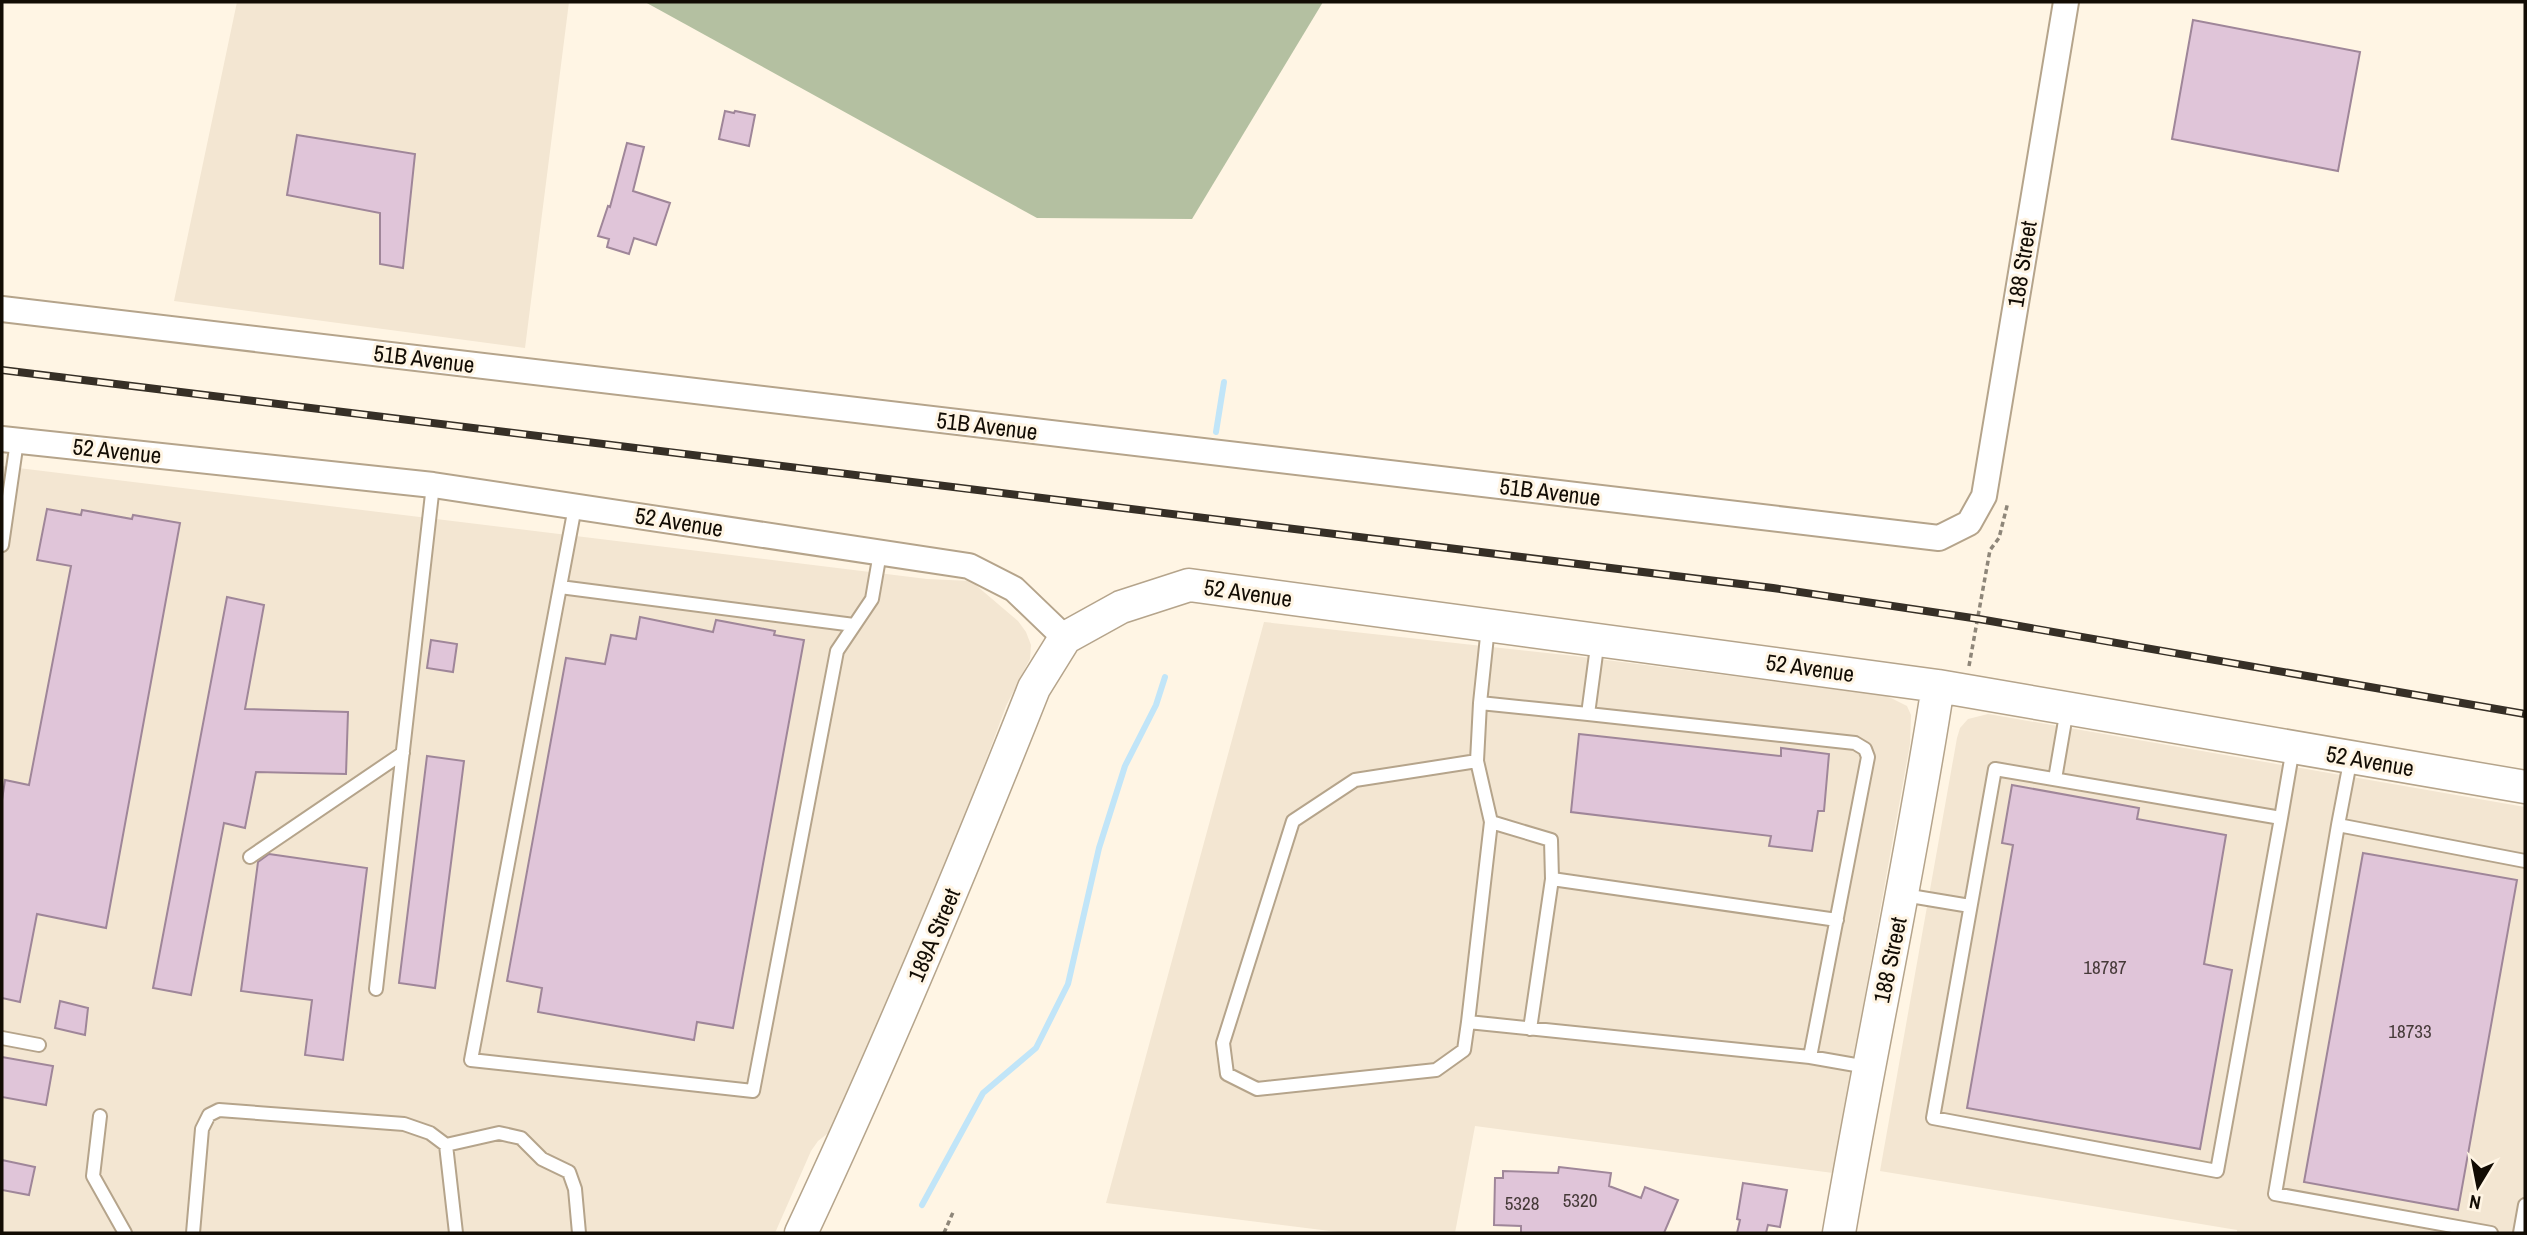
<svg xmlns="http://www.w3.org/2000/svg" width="2527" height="1235" font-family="'Archivo Narrow',sans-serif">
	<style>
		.industrial { fill: #f3e6d2 }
		.forest { fill: #b4c0a1 }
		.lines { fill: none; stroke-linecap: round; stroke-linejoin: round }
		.stream { stroke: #c1e5f8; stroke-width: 6 }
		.building { fill: #e0c5d9; stroke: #9f8699; stroke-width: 2 }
		.service-casing { stroke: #b5a48b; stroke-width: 16 }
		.minor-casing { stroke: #b5a48b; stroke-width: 28 }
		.tertiary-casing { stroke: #b5a48b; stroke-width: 35 }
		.path { stroke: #8e8679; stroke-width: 3.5; stroke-dasharray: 5 3.5; stroke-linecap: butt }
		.service { stroke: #fff; stroke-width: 12 }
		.minor { stroke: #fff; stroke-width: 24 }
		.tertiary { stroke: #fff; stroke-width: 32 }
		.rail-casing { stroke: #362f26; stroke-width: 8 }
		.rail { stroke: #fff5e4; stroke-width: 5; stroke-dasharray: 16; stroke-linecap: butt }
		.labels { text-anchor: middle; stroke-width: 6; stroke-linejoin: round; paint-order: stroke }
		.number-label { font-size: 19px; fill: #463a39 }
		.street-label { font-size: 23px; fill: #120c04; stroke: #fff5e4 }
	</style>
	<rect width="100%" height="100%" fill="#fff5e4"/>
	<path class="industrial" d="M237,2H569L525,348L174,301Z
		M2,466L927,579L971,581L1018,621L1026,632L1031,645L1030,659L1006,706L930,912L836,1127L818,1141L811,1151L775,1233H2Z
		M1264,622L1575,656L1887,696L1907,706L1911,715L1910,744L1833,1173L1475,1126L1455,1233H1346L1106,1203Z
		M1988,714L2525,807V1233H2237V1230L1880,1171L1957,738L1960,728L1968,719Z"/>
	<path class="forest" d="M645,2H1323L1192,219L1037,218Z"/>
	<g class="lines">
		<path class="stream" d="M1216,432L1224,382
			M922,1205L983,1093L1036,1048L1068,984L1099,848L1125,766L1156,705L1165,677"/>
	</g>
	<path class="building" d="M2193,20L2360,52L2338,171L2172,139Z
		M725,111L734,113L735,111L755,115L749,146L719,139Z
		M297,135L415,154L403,268L380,264V213L287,195Z
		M627,143L644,147L633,191L670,203L656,245L634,238L629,254L607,247L609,239L598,236L608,206L610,207Z
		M47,509L81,515L82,510L132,519L133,515L180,523L106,928L37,914L20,1002L2,998V800L5,780L29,785L71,566L37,560Z
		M227,597L264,605L245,709L348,712L346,774L256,772L245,828L224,823L191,995L153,988Z
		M640,617L713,632L716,620L775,631L774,635L804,640L733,1028L697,1022L694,1040L538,1012L542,988L507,981L566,658L605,664L611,635L636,639Z
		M431,640L457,644L453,672L427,668Z
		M1579,734L1781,756V748L1829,754L1824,811H1818L1812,851L1769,846L1771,836L1571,812Z
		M427,756L464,761L435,988L399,983Z
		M2012,785L2139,808L2137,819L2226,835L2204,964L2232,970L2200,1149L1967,1108L2013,845L2002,843Z
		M2363,853L2517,880L2458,1210L2304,1182Z
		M269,854L367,868L343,1060L305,1055L312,1000L241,991L258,862Z
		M60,1001L88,1008L85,1035L55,1028Z
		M2,1057L53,1066L46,1105L2,1097Z
		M2,1160L35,1167L29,1195L2,1190Z
		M1559,1167L1611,1173L1609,1186L1641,1198L1645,1187L1678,1200L1664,1233H1521V1226L1494,1225L1495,1178H1503V1171L1558,1173Z
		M1743,1183L1787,1190L1780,1227L1768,1225L1766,1233H1737L1740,1220L1737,1219Z"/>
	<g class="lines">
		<g class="service-casing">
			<path id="service" d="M575,507L471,1060L753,1091L837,651L872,599L880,553
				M2,545L17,441
				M560,587L854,625
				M1488,627L1480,703L1477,761L1491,822L1468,1022L1810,1057L1867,1067
				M1480,703L1588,714L1598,639
				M1588,714L1855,743L1865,749L1868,757L1810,1057
				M2055,779L2067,709
				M2281,818L1995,769L1933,1118L2217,1171L2281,818L2293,748
				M1491,822L1551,840L1552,879L1837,920
				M2338,825L2351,757
				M250,857L403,753
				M1904,895L1970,906
				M376,989L433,485
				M1468,1022L1464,1050L1436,1070L1257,1089L1227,1074L1223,1043L1293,821L1355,780L1477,761
				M1530,1029L1552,879
				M2,1038L39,1045
				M100,1116L93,1176L125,1233
				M446,1145L499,1133L521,1138L542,1159L569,1172L575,1189L579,1233
				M193,1233L202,1129L209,1115L219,1110L404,1124L430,1133L446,1145L456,1233
				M2491,1233L2275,1194L2338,825L2525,861
				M2520,1233L2525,1205"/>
		</g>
		<g class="minor-casing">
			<path id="minor" d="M2,309L1939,538L1969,523L1984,496L2066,2
				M2,439L433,485L969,566L1014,589L1065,638"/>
		</g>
		<g class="tertiary-casing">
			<path id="tertiary" d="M801,1233C885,1054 961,872 1034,688L1065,638L1121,607L1189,585L1938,686L2525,787
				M1839,1233C1870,1050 1910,869 1938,686"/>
		</g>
		<path class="path" d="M1969,666L1990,550L1999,538L2008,502
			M944,1233L954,1210"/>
		<use href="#service" class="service"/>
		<use href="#minor" class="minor"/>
		<use href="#tertiary" class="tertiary"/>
		<g class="rail-casing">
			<path id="rail" d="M2,370L1773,588L1979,619L2525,714"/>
		</g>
		<use href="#rail" class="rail"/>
	</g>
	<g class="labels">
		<g class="number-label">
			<text x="2105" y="974">18787</text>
			<text x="2410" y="1038">18733</text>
			<text x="1580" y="1207">5320</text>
			<text x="1522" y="1210">5328</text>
		</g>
		<g class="street-label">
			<text transform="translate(2022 264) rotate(-81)" y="8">188 Street</text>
			<text transform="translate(424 359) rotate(7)" y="8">51B Avenue</text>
			<text transform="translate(987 426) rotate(7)" y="8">51B Avenue</text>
			<text transform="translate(117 451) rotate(6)" y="8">52 Avenue</text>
			<text transform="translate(1550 492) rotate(7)" y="8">51B Avenue</text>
			<text transform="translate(679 522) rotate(9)" y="8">52 Avenue</text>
			<text transform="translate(1248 593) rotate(8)" y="8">52 Avenue</text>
			<text transform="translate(1810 668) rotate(8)" y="8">52 Avenue</text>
			<text transform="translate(2370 761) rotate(10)" y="8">52 Avenue</text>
			<text transform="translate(934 935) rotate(-67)" y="8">189A Street</text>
			<text transform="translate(1890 960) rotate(-78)" y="8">188 Street</text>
		</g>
	</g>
	<rect width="2527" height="1235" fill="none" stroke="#120c04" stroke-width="7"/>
	<g transform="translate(2478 1186) rotate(190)" stroke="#fff5e4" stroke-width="5" paint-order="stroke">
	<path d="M0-5L12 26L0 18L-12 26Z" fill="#120c04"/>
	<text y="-10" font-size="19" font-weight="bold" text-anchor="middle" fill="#120c04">N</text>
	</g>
</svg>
